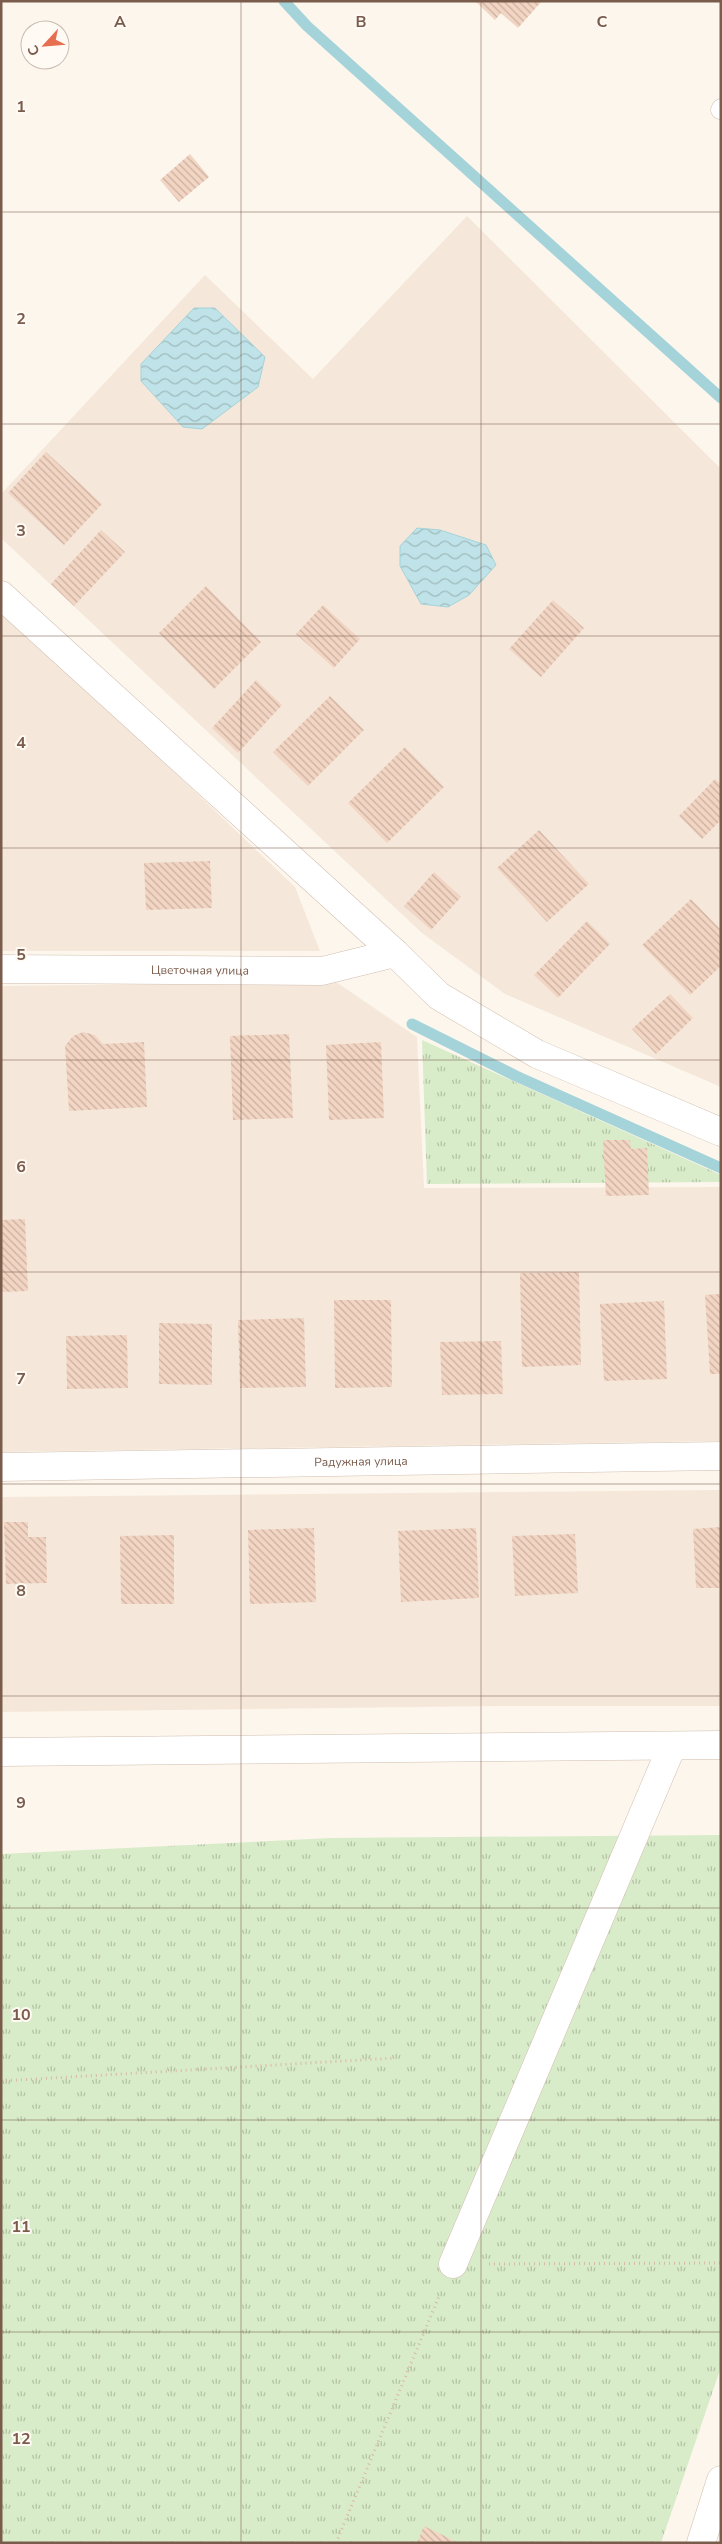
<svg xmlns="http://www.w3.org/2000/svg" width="722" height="2544" font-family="'Nunito Sans',sans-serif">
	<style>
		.residential { fill: #f5e8da }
		.grass { fill: url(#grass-tufts) }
		.water { fill: url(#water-waves); stroke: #a5d3da }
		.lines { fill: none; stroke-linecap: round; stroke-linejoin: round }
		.stream { stroke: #a5d3da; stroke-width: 11 }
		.building { fill: url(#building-back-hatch) }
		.lane-casing { stroke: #d1beb0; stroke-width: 19 }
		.street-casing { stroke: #d1beb0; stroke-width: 29 }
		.path { stroke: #d9b8a5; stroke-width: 3; stroke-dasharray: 1 4; stroke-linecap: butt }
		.lane { stroke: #fff; stroke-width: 18 }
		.street { stroke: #fff; stroke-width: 28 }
		.grid { fill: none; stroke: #7a5c4d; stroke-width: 1; stroke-opacity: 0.55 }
		.labels { text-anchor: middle; stroke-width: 4; stroke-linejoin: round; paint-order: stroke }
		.street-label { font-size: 12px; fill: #7a5c4d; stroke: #fffaf3 }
		.grid-label { font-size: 16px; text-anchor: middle; font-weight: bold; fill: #7a5c4d; stroke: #fffaf3; stroke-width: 4; stroke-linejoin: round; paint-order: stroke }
	</style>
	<defs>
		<pattern id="grass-tufts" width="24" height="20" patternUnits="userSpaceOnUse" patternTransform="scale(1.25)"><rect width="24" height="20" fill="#d8ecc9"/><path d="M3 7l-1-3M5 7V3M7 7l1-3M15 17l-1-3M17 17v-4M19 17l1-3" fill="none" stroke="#b4c2a5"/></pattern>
		<pattern id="water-waves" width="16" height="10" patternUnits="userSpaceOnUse" patternTransform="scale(1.25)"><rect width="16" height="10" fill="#bfe3e8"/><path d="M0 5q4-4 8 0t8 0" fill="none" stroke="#a0bbbe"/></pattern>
		<pattern id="building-back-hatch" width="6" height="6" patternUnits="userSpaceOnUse" patternTransform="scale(1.25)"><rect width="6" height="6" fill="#f3d5c3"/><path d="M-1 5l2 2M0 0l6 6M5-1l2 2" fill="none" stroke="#cab0a1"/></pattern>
	</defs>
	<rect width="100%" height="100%" fill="#fdf6ec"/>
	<path class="residential" d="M467,216L721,469V1087L505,994L422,933L1,538V494L205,275L313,379Z
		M1,607L295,887L320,951H1Z
		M336,982L417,1037L424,1188L721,1187V1441L1,1452V986Z
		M721,1490V1706H497L1,1712V1497Z"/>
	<path class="grass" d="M422,1040L721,1175V1182L427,1184Z
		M721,1835V2367L661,2543H1V1854L331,1838Z"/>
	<path class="water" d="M194,308H215L265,357L258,387L202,429L183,427L141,381V364Z
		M417,528L440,530L486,545L496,565L469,595L448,607L421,604L400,566V546Z"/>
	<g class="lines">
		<path class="stream" d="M284,1L307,26L721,398
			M412,1024L516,1076L721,1168"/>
	</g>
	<path class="building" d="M475,1H542L518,28L501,13L495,20Z
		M190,154L209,177L179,202L160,180Z
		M46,452L102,504L64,545L8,493Z
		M101,530L125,552L74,606L51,584Z
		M206,586L261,642L214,689L159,633Z
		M553,600L584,628L541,677L509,649Z
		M323,605L360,639L334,668L296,634Z
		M256,680L282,705L238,753L212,728Z
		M330,696L364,730L308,786L273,752Z
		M405,747L444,787L387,843L348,803Z
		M715,779L721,784V820L702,839L679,816Z
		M539,830L589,884L547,922L497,868Z
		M210,861L212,908L146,910L144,863Z
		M434,872L461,897L431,930L404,906Z
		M691,899L721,930V966L690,995L642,945Z
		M587,921L610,944L558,998L534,975Z
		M670,994L693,1018L656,1054L632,1029Z
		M83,1032L95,1035L103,1044L144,1042L147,1107L69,1111L65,1046L73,1036Z
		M289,1034L293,1118L233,1120L230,1036Z
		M381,1042L384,1118L329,1120L326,1045Z
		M603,1140H630L631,1149L647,1148L649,1195L606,1196Z
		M25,1219L28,1291L1,1292V1220Z
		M579,1272L581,1365L522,1367L520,1273Z
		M721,1294V1374H710L705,1295Z
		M334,1300H391L392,1387L335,1388Z
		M664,1301L667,1379L604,1381L600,1304Z
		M304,1318L306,1387L240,1388L238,1320Z
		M159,1323L212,1324V1385L159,1384Z
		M127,1335L128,1388L67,1389L66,1336Z
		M501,1341L503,1394L442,1395L440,1342Z
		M4,1522H28V1537H46L47,1583L6,1584Z
		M721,1527V1588H696L693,1529Z
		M314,1528L316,1602L250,1604L248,1530Z
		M476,1528L479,1598L401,1602L398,1531Z
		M575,1534L578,1593L515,1596L512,1536Z
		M174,1535V1604H121L120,1536Z
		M424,2526L459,2543H417Z"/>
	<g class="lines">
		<g class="lane-casing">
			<path id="lane" d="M720,110L721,108"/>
		</g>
		<g class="street-casing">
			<g id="street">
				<path d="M1,595L395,953L439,996L537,1054L721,1132"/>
				<path id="s1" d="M1,969L322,971L395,953"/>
				<path id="s2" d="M1,1467L721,1456"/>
				<path d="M1,1752L721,1745"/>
				<path d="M453,2264L672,1746"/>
				<path d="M701,2543L721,2480"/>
			</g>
		</g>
		<path class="path" d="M1,2081L394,2058
			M489,2264L721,2263
			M336,2543L440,2294"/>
		<use href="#lane" class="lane"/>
		<use href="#street" class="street"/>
	</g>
	<path class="grid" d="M241,1V2543M481,1V2543M1,212H721M1,424H721M1,636H721M1,848H721M1,1060H721M1,1272H721M1,1484H721M1,1696H721M1,1908H721M1,2120H721M1,2332H721"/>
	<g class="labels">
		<g class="street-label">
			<text dy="4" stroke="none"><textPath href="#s1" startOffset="199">Цветочная улица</textPath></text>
			<text dy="4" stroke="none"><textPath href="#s2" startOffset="360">Радужная улица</textPath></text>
		</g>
	</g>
	<g class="grid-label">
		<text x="120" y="27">A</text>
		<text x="361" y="27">B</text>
		<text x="602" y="27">C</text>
		<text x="21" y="112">1</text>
		<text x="21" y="324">2</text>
		<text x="21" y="536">3</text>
		<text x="21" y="748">4</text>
		<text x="21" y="960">5</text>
		<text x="21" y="1172">6</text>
		<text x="21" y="1384">7</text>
		<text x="21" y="1596">8</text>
		<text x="21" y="1808">9</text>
		<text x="21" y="2020">10</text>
		<text x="21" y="2232">11</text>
		<text x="21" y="2444">12</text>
	</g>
	<rect width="722" height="2544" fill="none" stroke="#7a5c4d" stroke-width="5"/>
	<g transform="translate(45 45) rotate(244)"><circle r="24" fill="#fffaf3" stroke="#cabbb1"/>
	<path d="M0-4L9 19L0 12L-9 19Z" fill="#e76f51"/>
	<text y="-8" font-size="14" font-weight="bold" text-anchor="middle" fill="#7a5c4d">С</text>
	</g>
</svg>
